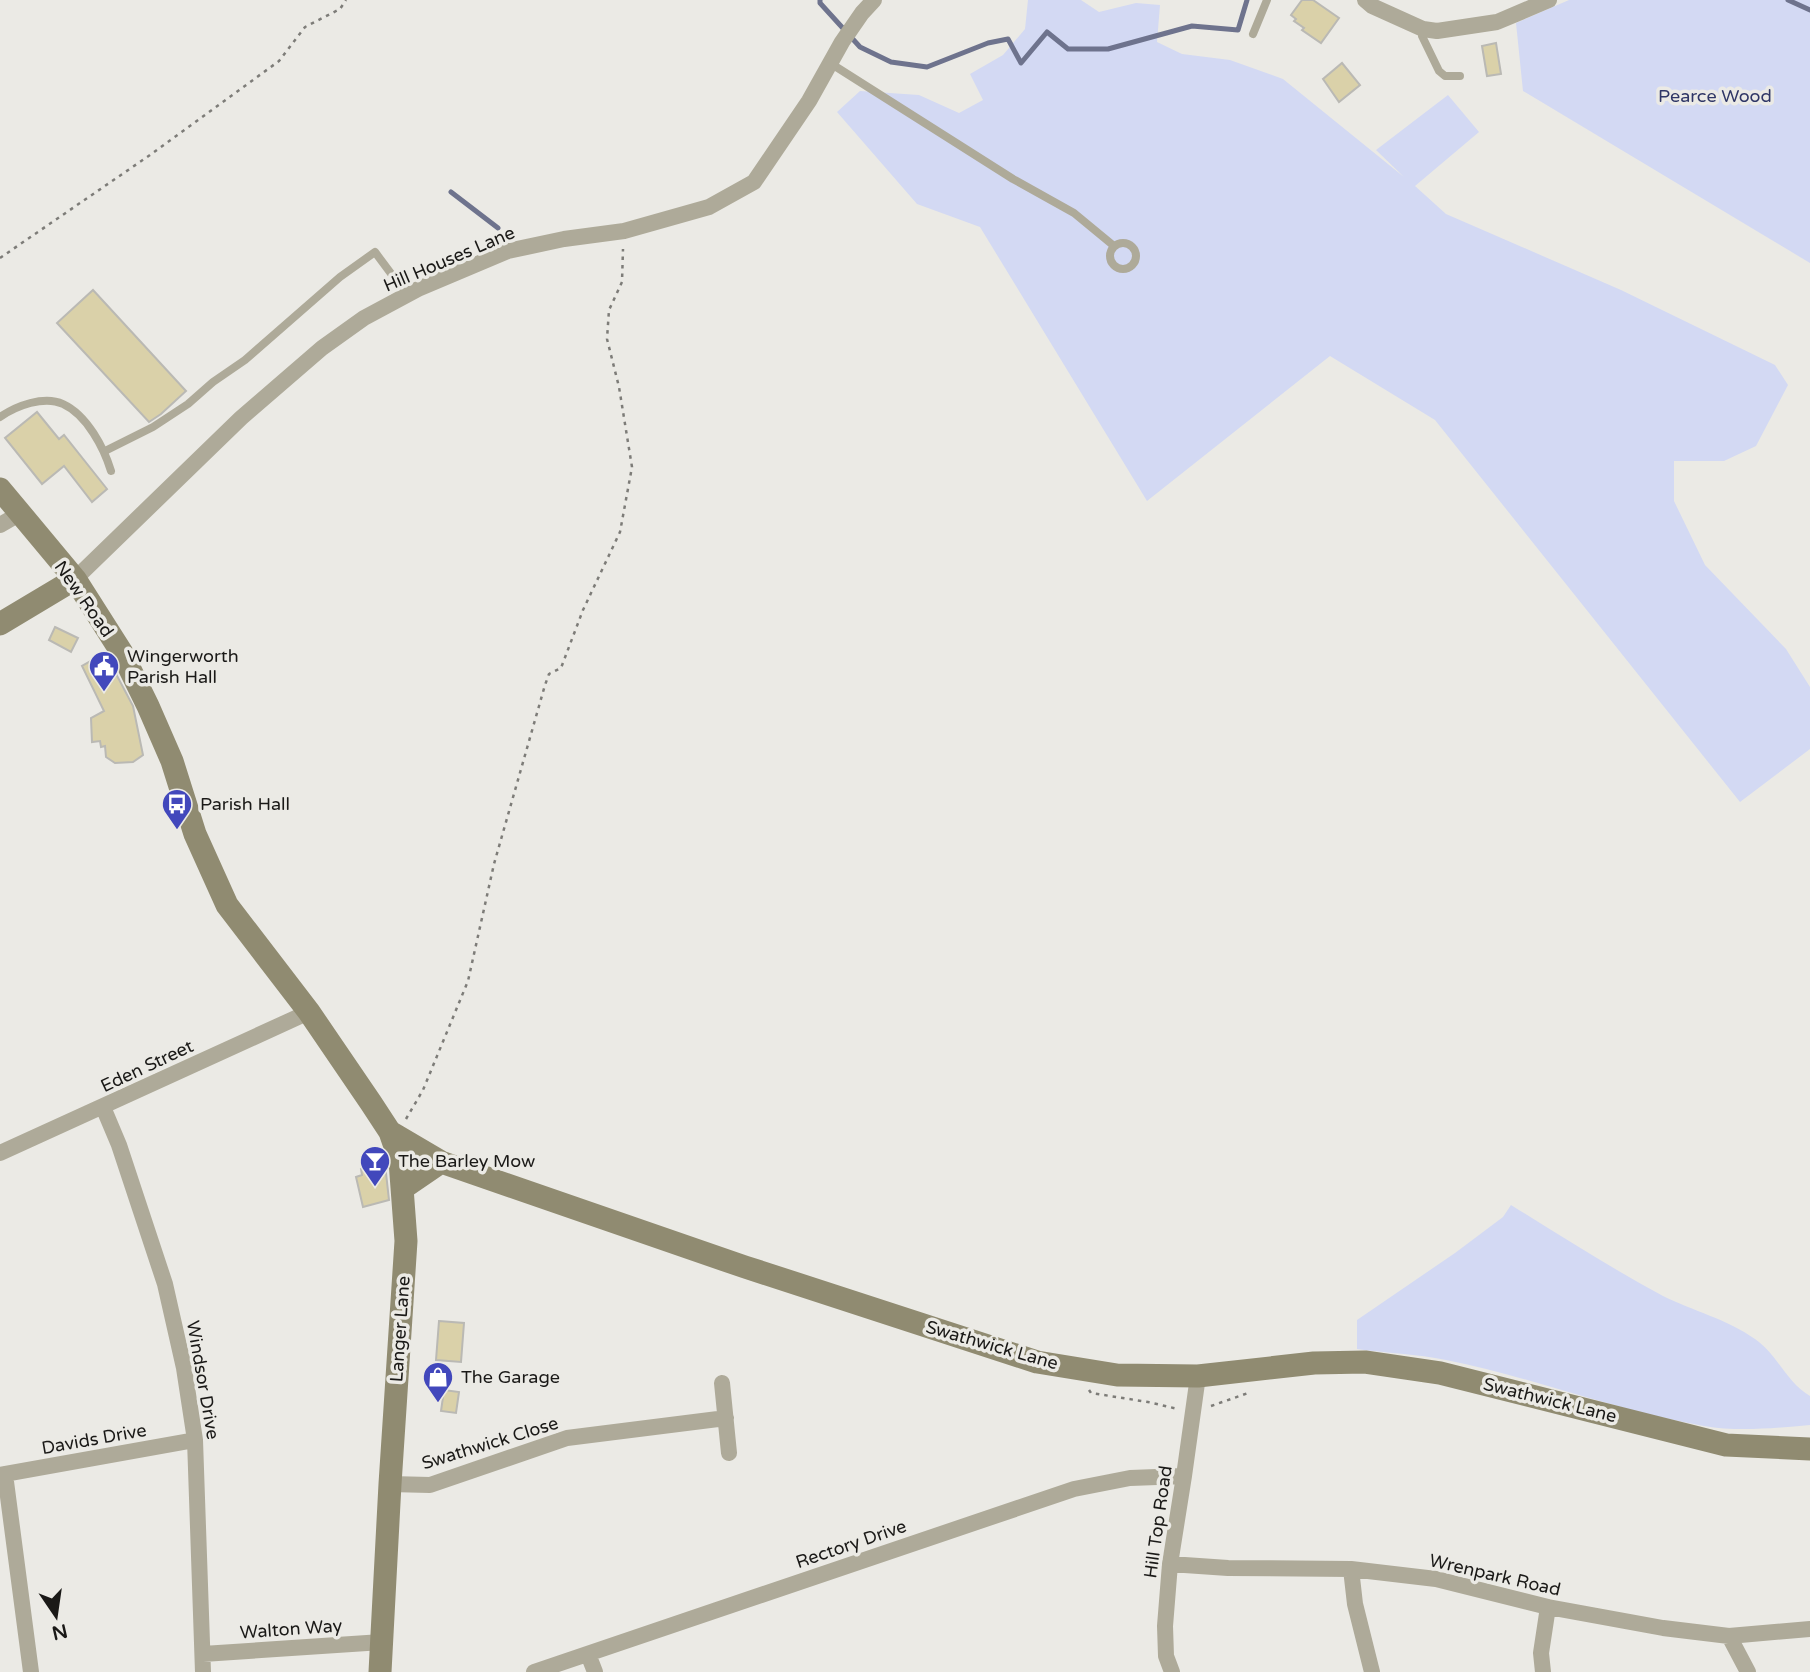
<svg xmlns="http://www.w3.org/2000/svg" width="1810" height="1672" font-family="'Varela Round',sans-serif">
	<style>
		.green { fill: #d3d9f3 }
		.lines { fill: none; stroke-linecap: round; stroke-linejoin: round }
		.stream { stroke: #6e738d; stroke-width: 5 }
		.building { fill: #dad1a9; stroke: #bab9b4; stroke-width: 2 }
		.path { stroke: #7d7c78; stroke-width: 2.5; stroke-dasharray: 3.5 5; stroke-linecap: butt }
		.lane { stroke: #aeaa99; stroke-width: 8 }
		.street { stroke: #aeaa99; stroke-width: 16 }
		.secondary { stroke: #908b71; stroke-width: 23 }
		.labels { text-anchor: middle; stroke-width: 7; stroke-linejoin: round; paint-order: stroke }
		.park-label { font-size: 18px; fill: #2f3666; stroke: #ebeae5 }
		.street-label { font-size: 18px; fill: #1a1917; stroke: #ebeae5 }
		.poi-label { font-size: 18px; fill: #1a1917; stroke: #ebeae5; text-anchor: start }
	</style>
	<rect width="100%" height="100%" fill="#ebeae5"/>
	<path class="green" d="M1028,0H1081L1099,12L1136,3L1160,5L1157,42L1182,54L1230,60L1283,79L1404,177L1376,150L1448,95L1479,132L1415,186L1446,214L1621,290L1775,365L1788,385L1756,446L1724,461H1674V501L1705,565L1786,649L1810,687V749L1740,802L1435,420L1330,356L1147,501L980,227L917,204L837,112L860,91L919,95L959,113L983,100L970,74L1003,55L1025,29Z
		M1569,0H1810V263L1523,91L1516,23Z
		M1511,1205C1561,1236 1611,1268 1663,1296C1693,1311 1727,1319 1755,1339C1777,1354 1787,1383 1810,1396V1425C1775,1428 1739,1432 1704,1426C1616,1411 1533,1377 1446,1360C1417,1354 1386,1353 1357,1349V1320L1455,1253L1503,1217Z"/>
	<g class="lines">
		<path class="stream" d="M820,0V3L860,47L891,62L927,67L988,43L1008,39L1021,63L1047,32L1068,49H1108L1192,26L1238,30L1247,0
			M1788,0L1810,10
			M451,192L498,228"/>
	</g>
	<path class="building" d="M1302,0H1313L1339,18L1321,43L1302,30L1304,28L1294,21L1296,19L1291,15Z
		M1496,43L1501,74L1487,76L1482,46Z
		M1342,63L1360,85L1339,102L1323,79Z
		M93,290L186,391L161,414L149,422L57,323Z
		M37,412L59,439L64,435L107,489L92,502L64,466L42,484L5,438Z
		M55,627L78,638L71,652L49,640Z
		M105,653L133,706L143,755L133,762L115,763L106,757L105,746L101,747L100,741L92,742L91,718L104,711L82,666Z
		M385,1164L389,1200L363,1207L356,1177L362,1175L361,1169Z
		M439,1321L464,1323L461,1362L436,1360Z
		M444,1390L459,1392L456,1413L441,1411Z"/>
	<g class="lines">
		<path class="path" d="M0,258L150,155L279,61L305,27L340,9L346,0
			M406,1119L423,1090L468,981L494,864L545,685L549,674L561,668L583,610L620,532L632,467L619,387L607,339L609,310L622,282L623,249
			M1089,1390L1091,1393L1148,1402L1178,1409
			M1211,1406L1251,1392"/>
		<path class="lane" d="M1423,29L1422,36L1439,71L1445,76H1460
			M1253,34L1267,0
			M830,63L1013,179L1074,213L1114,246
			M1110 256a13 13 0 1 1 26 0a13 13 0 1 1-26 0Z
			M0,417C16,406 44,395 63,404C87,415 104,448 111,471
			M105,451L153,427L188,404L213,382L245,360L340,277L375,252L407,295"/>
		<path class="street" d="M1365,0L1372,6L1423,29L1437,31L1497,22L1549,0
			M0,525L19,514
			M75,579L241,418L322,348L364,318L418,289L508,251L564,239L624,231L709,207L754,182L809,101L842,42L862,13L874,0
			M103,1107L119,1145L165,1284L184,1368L195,1440L203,1672
			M0,1153L309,1012
			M722,1383L729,1453
			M5,1474L31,1672
			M0,1475L195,1440
			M390,1484L430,1485L567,1438L726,1418
			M1170,1564L1228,1568L1351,1569L1436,1579L1548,1607L1663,1628L1729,1636L1810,1629
			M1351,1569L1355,1604L1372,1672
			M1729,1636L1748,1672
			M203,1654L382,1642
			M588,1654L595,1672
			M534,1672L1074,1489L1130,1478L1184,1476
			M1172,1672L1166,1656L1165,1626L1170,1564L1184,1476L1198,1376
			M1543,1672L1541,1653L1548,1607"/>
		<path class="secondary" d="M0,489L75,579L122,653L148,706L172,761L195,834L227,905L309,1012L371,1103L390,1132L400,1161L406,1241L390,1484L380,1672
			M0,624L75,579
			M390,1132L441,1162L745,1267L1037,1362L1117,1375L1198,1376L1314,1363L1365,1362L1440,1373L1726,1445L1810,1449
			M403,1188L441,1162"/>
	</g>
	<defs>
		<g id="civic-pin" transform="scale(1.575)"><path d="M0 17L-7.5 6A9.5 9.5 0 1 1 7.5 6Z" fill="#4248bc" stroke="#ebeae5"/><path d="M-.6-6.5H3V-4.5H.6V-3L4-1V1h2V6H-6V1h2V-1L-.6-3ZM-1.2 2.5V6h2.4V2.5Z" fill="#fff"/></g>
		<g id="bus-pin" transform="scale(1.575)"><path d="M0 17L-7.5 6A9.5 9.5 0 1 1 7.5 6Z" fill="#4248bc" stroke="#ebeae5"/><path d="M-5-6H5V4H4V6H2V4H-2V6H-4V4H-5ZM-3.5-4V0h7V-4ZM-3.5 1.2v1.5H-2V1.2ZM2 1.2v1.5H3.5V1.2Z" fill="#fff"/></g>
		<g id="bar-pin" transform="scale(1.575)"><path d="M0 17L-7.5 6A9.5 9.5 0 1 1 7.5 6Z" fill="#4248bc" stroke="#ebeae5"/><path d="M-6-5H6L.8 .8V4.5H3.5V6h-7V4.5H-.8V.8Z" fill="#fff"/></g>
		<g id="shop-pin" transform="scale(1.575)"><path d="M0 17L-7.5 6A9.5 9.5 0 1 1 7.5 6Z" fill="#4248bc" stroke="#ebeae5"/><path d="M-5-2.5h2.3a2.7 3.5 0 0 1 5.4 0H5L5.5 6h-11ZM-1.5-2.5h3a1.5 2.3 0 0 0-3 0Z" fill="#fff"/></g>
	</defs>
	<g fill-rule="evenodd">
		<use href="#civic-pin" x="104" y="666"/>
		<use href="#bus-pin" x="177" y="804"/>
		<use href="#bar-pin" x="375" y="1161"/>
		<use href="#shop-pin" x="438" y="1377"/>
	</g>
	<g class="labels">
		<g class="park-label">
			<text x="1715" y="102">Pearce Wood</text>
		</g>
		<g class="street-label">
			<text transform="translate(449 259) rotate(-23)" y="6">Hill Houses Lane</text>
			<text transform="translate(84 599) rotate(55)" y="6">New Road</text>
			<text transform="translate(147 1066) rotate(-25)" y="6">Eden Street</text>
			<text transform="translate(400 1329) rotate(-86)" y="6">Langer Lane</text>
			<text transform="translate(992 1345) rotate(16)" y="6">Swathwick Lane</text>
			<text transform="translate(203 1380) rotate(80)" y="6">Windsor Drive</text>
			<text transform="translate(1550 1400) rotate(14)" y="6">Swathwick Lane</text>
			<text transform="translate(94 1439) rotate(-10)" y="6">Davids Drive</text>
			<text transform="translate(490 1443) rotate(-17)" y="6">Swathwick Close</text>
			<text transform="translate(1158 1522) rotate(-82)" y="6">Hill Top Road</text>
			<text transform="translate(851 1544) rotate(-19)" y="6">Rectory Drive</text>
			<text transform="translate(1495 1575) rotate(13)" y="6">Wrenpark Road</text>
			<text transform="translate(291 1629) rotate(-4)" y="6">Walton Way</text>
		</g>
		<g class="poi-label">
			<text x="127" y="662">Wingerworth<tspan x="127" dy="21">Parish Hall</tspan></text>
			<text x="200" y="810">Parish Hall</text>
			<text x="398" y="1167">The Barley Mow</text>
			<text x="461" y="1383">The Garage</text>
		</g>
	</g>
	<g transform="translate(56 1616) rotate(167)" stroke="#ebeae5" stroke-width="5" paint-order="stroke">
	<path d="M0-5L12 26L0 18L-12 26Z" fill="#1a1917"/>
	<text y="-10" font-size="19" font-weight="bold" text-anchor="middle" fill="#1a1917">N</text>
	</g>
</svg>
